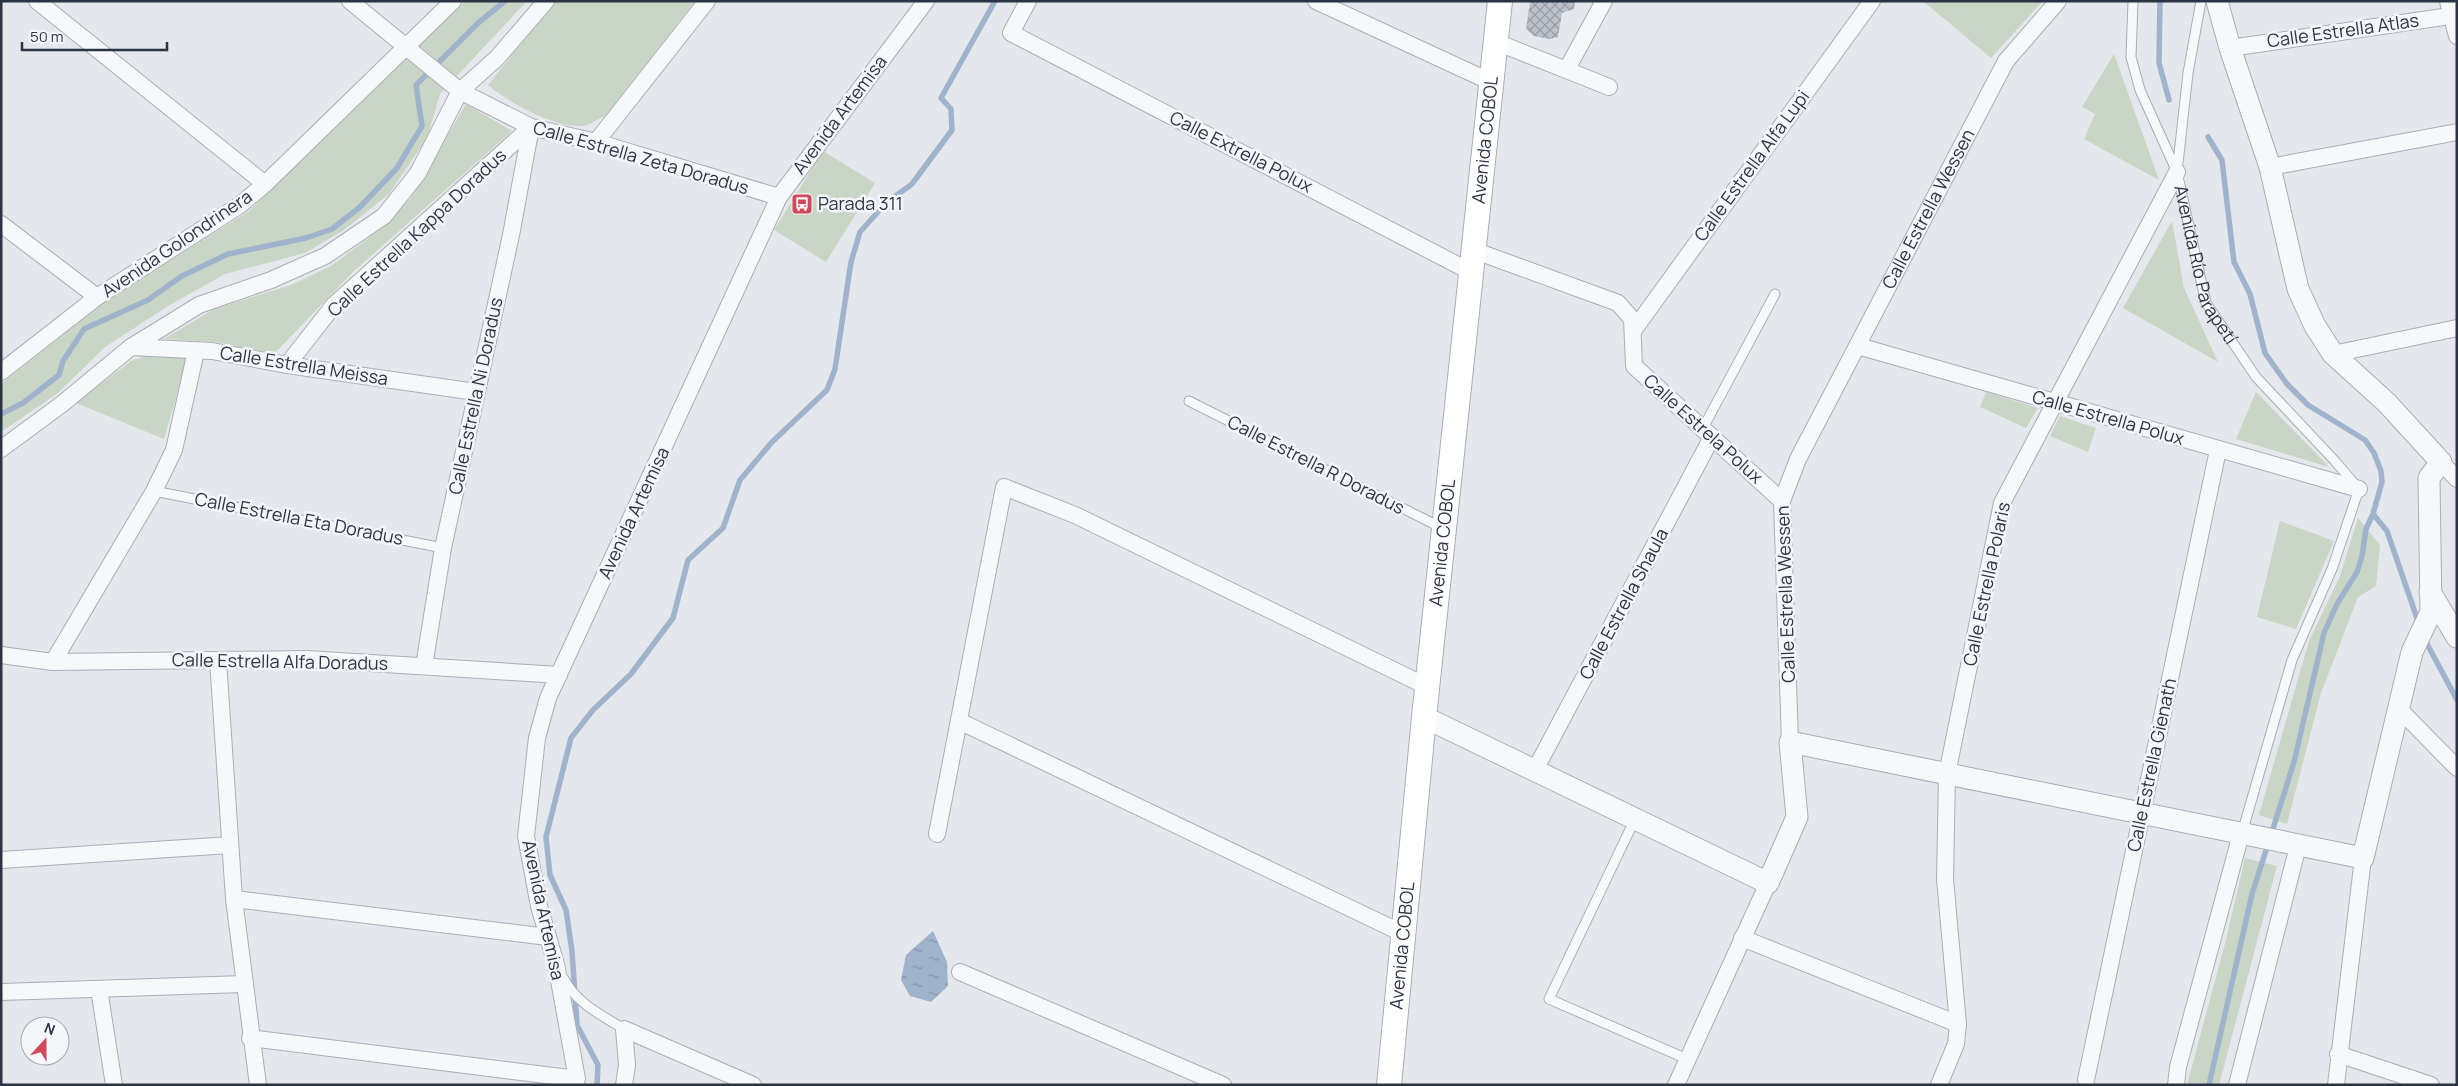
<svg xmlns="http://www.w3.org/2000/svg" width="2458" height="1086" font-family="Manrope,sans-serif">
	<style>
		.green { fill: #c9d6c5 }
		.water { fill: url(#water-ripples) }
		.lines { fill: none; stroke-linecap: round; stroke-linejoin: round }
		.stream { stroke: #9fb4cc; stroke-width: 5.5 }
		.building { fill: url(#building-cross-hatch) }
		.service-casing { stroke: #a9aeb7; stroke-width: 11 }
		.minor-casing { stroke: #a9aeb7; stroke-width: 18 }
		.tertiary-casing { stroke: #a9aeb7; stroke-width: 23 }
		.secondary-casing { stroke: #a9aeb7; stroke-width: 26 }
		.service { stroke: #f7f8fa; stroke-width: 9 }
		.minor { stroke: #f7f8fa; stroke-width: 16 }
		.tertiary { stroke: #f7f8fa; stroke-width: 21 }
		.secondary { stroke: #fff; stroke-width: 24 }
		.labels { text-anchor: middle; stroke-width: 5; stroke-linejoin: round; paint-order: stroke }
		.street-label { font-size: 18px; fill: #2b3445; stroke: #f4f6f9 }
		.poi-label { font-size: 18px; fill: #2b3445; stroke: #f4f6f9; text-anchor: start }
	</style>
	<defs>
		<pattern id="water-ripples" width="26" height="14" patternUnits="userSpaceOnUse" patternTransform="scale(1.25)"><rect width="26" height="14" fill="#9fb4cc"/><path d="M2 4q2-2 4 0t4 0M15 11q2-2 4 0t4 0" fill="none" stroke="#8293a7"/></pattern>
		<pattern id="building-cross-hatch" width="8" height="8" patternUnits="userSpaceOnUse" patternTransform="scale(1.25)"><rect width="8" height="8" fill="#bbc0ca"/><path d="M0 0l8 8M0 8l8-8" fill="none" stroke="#989da6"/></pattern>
	</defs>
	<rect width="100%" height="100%" fill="#e4e7ec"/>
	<path class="green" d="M465,1H527L440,94L427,138L389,194L344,230L305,253L225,274L168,306L105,347L58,393L1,432V384L107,300L249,211Z
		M555,1H695L605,116C598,119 590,125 583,126C555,128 509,103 488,85Z
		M1923,1H2043L1991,58Z
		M2114,54L2159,180L2084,139L2095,114L2082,107Z
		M466,104L512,131L354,271L274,354L217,342L164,339L214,309L291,285L331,266L386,225L410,199Z
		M823,151L875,183L826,262L774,230Z
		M2172,221L2184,288L2218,362L2123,308Z
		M152,354L188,357L164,439L76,403L131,361Z
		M1986,392L2038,408L2026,428L1980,407Z
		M2256,392L2329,467L2236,439Z
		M2060,416L2096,428L2088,452L2050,436Z
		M2358,518L2380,545L2376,586L2358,597L2321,693L2287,824L2259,815L2309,641L2340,576Z
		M2280,521L2334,541L2296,629L2257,617Z
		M2245,858L2277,866L2219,1085H2187L2226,940Z"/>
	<path class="water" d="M933,931L947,962L948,986L931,1002L910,996L901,980L906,955Z"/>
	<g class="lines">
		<path class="stream" d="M2160,1L2159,63L2169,100
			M2208,137L2222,160L2234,262L2250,294L2265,353L2287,384L2308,405L2365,440L2374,453L2381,471L2382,482L2373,514L2387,531L2419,624
			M1,414L23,403L59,375L63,361L84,329L148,300L182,276L228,254L306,238L332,229L360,207L397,168L422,126L416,85L478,23L505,1
			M2425,640L2457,700
			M2271,835L2294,762L2324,633L2337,604L2357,572L2362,556L2366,529L2373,514
			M597,1085L598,1065L577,1025L572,951L566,910L550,875L546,837L571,738L593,710L631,674L673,618L688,560L723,528L740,480L772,442L827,390L835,369L851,262L860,232L886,203L912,184L952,130L951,109L941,98L995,1
			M2209,1085L2252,894L2268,844"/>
	</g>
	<path class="building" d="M1530,1H1575L1574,9L1562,13L1558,37L1549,39L1534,36L1526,29Z"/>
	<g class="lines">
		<g class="service-casing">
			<g id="service">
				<path id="s1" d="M2133,1L2131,57L2140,90L2177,172L2206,303L2256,377L2334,460L2359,489L2332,569L2292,660L2242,833"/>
				<path d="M2177,172L2188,73L2201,1"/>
				<path d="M1189,401L1442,528"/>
				<path d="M1703,428L1775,294"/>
				<path d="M154,491L443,548"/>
				<path d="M1635,819L1549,999L1687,1059"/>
				<path d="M564,979C576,1003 603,1016 624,1029"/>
			</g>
		</g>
		<g class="minor-casing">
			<g id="minor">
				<path d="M37,1L265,184"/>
				<path d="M350,1L460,91L531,127L596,142L779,197"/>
				<path d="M1028,1L1011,33L1471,272"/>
				<path d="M1316,1L1491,82"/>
				<path d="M2448,1L2457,36"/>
				<path d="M1496,42L1609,87"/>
				<path d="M2230,48L2457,15"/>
				<path d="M1567,69L1604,1"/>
				<path d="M596,142L707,1"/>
				<path d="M2270,167L2457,132"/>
				<path d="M1,224L97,297"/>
				<path d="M1473,250L1618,303L1632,319L1634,366L1782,501"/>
				<path d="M1633,331L1872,1"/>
				<path d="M1858,346L2359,489"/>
				<path d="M131,347L212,351L287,365L476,392"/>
				<path d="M2333,354L2457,328"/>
				<path d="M287,365L334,305L531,127"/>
				<path d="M1,372L97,297L240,205L265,184L453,1"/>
				<path d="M1,449L62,404L131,347L199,305L271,280L325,256L384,216L418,173L460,91L497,58L546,1"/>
				<path d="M2441,462L2457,479"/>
				<path d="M1,655L53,662L307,659L559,675"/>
				<path d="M218,660L234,899L258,1085"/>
				<path d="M53,662L154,491L174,450L196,351"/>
				<path d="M424,666L443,548L511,235L531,127"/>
				<path d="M2400,710L2457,768"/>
				<path d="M959,721L1404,934"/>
				<path id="s2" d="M1790,742L1782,501L1798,459L2006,61L2058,1"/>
				<path d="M1535,770L1712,437"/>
				<path d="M937,834L1004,487L1075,515L1428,687"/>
				<path d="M1,860L230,845"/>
				<path d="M234,899L548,937"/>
				<path d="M1742,938L1958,1024"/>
				<path d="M960,972L1223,1085"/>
				<path d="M99,989L114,1085"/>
				<path d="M1,992L244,984"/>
				<path d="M250,1038L577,1079L556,964L539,906L526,836L537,738L548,698L779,197L926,1"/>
				<path d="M2338,1054L2431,1085"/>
				<path d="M2086,1080L2218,450"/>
				<path d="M624,1085L627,1065L624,1029L753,1085"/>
				<path d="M1676,1085L1768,883"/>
				<path d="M1939,1085L1956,1044L1958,1024L1945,879L1947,774L2002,503L2177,172"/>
				<path d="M2176,1085L2178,1067L2241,834"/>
				<path d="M2237,1085L2298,846"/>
				<path d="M2336,1085L2363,858"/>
			</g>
		</g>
		<g class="tertiary-casing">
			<path id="tertiary" d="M2430,592L2457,637
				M1424,717L1768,883L1797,817L1790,742L2363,858L2412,652L2431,612L2429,478L2441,462L2387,403L2333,354L2315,326L2298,289L2270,167L2230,48L2217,1"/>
		</g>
		<g class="secondary-casing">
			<g id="secondary">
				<path id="s3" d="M1389,1085L1424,717L1500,1"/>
			</g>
		</g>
		<use href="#service" class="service"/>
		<use href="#minor" class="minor"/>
		<use href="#tertiary" class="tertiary"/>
		<use href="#secondary" class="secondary"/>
	</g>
	<defs>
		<g id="bus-square" transform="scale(1.125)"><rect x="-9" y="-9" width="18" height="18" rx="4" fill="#d1495b" stroke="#f4f6f9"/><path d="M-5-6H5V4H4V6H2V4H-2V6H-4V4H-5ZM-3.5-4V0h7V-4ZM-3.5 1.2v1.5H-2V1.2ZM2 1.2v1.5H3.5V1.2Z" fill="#fff"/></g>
	</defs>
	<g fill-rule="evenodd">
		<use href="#bus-square" x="802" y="204"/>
	</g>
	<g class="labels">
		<g class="street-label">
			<text transform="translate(2343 31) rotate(-8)" y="6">Calle Estrella Atlas</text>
			<text transform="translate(840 115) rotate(-53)" y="6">Avenida Artemisa</text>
			<text dy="6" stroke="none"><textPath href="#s3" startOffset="950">Avenida COBOL</textPath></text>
			<text transform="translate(1241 152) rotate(27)" y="6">Calle Extrella Polux</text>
			<text transform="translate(641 158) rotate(16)" y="6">Calle Estrella Zeta Doradus</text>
			<text transform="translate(1752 166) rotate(-54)" y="6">Calle Estrella Alfa Lupi</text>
			<text dy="6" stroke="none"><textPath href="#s2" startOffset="568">Calle Estrella Wessen</textPath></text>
			<text transform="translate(417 233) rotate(-43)" y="6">Calle Estrella Kappa Doradus</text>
			<text transform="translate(177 244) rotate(-34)" y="6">Avenida Golondrinera</text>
			<text dy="6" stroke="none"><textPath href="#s1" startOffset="278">Avenida Río Parapetí</textPath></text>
			<text transform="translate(304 366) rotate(9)" y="6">Calle Estrella Meissa</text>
			<text transform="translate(476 396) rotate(-78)" y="6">Calle Estrella Ni Doradus</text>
			<text transform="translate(2108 418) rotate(16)" y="6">Calle Estrella Polux</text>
			<text transform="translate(1703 429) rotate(42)" y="6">Calle Estrela Polux</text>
			<text transform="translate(1316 465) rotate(27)" y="6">Calle Estrella R Doradus</text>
			<text transform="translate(634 513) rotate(-65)" y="6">Avenida Artemisa</text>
			<text transform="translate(299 519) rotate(11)" y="6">Calle Estrella Eta Doradus</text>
			<text dy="6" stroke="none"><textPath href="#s3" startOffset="545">Avenida COBOL</textPath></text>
			<text transform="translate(1987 584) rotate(-78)" y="6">Calle Estrella Polaris</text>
			<text transform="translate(1786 594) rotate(-92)" y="6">Calle Estrella Wessen</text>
			<text transform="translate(1624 604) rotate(-62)" y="6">Calle Estrella Shaula</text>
			<text transform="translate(280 662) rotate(1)" y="6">Calle Estrella Alfa Doradus</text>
			<text transform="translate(2152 765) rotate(-78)" y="6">Calle Estrella Gienath</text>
			<text transform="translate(543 910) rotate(78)" y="6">Avenida Artemisa</text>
			<text dy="6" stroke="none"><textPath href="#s3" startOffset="140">Avenida COBOL</textPath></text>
		</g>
		<g class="poi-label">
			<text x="818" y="210">Parada 311</text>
		</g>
	</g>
	<rect width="2458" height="1086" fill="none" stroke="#2b3445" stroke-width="5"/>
	<g transform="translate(45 1041) rotate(21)"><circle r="24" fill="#f4f6f9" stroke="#a4a8b1"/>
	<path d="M0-4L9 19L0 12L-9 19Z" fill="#d1495b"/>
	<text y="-8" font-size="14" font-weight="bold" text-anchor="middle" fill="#2b3445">N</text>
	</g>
	<path d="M22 42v8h145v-8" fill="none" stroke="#2b3445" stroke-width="2.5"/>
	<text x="30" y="42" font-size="15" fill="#2b3445" stroke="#f4f6f9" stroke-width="4" paint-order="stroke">50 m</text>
</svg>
